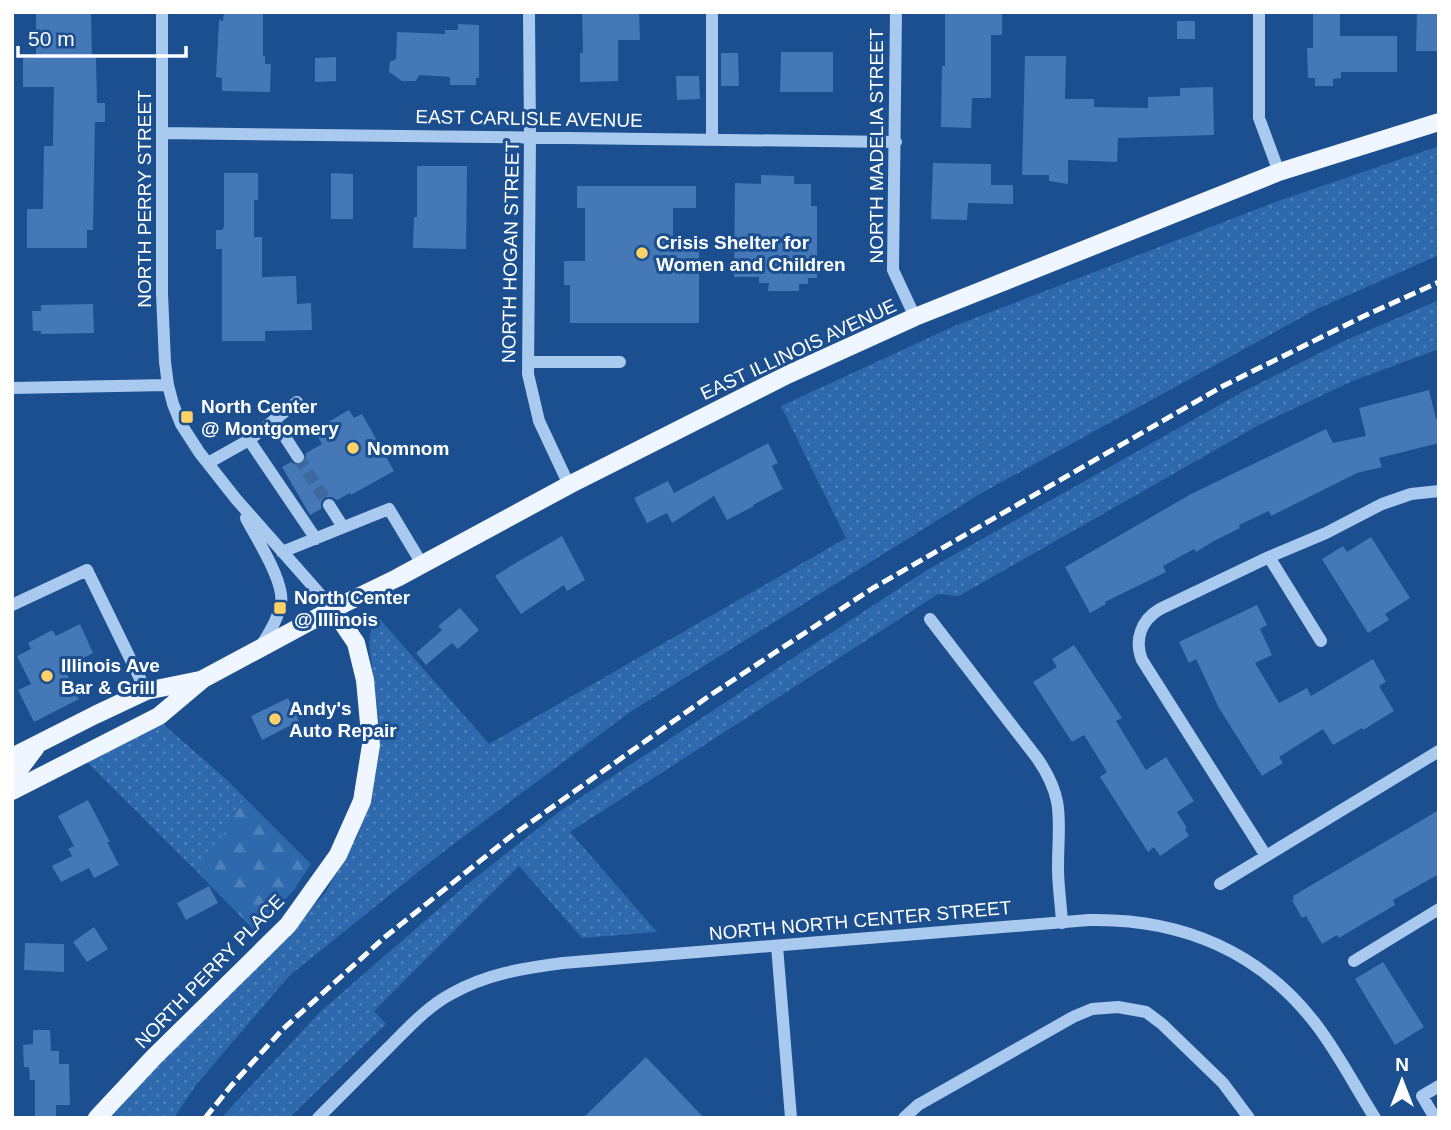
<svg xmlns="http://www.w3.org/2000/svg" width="1451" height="1130" font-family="Arial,sans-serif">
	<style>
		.grass { fill: url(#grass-dots) }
		.forest { fill: url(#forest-firs) }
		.building { fill: #4478b7 }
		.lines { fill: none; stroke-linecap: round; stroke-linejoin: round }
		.minor-tunnel { stroke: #3d69a0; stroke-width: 12; stroke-dasharray: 12 6; stroke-linecap: butt }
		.minor { stroke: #a9c9ee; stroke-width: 12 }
		.major { stroke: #f0f6ff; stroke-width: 18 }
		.rail { stroke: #fff; stroke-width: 5; stroke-dasharray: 12 5; stroke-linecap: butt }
		.poi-dot { fill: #ffd166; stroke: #1b4f8f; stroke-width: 2.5 }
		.labels { text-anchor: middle; stroke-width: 6; stroke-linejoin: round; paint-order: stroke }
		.street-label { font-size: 19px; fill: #fff; stroke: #1b4f8f }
		.poi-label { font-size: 19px; font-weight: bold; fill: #fff; stroke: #1b4f8f; text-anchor: start }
	</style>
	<defs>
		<pattern id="grass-dots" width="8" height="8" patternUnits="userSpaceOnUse" patternTransform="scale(1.75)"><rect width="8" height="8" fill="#2e69ad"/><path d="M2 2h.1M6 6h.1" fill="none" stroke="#4d80b9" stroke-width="1.8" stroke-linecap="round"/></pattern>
		<pattern id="forest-firs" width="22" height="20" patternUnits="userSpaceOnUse" patternTransform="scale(1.75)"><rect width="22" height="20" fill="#2e69ad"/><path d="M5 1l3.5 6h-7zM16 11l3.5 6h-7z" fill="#4d80b9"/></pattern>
	</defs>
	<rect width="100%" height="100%" fill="#1b4f8f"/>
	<path class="grass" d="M1439,146V255L1317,309L978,495L630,712L443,852L289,976L196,1085L174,1118H108L118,1105L276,946L325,893L357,837L375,779L379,724L369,643L371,629L378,617L489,744L846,538L781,406L952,327L1278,201Z
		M1439,300V349L1355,380L1259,425L959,596L938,594L570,832L657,932L582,938L519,866L374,1011L386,1024L289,1118H221L320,1012L465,886L560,811L927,570L1246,390L1344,341Z
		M161,722L228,781L245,798L199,874L86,761Z"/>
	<path class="forest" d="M245,798L311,864L294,890L255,931L199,874Z"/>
	<path class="building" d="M55,12H91L92,57H96L97,103H105V122H95L93,230H87V248H27V209H43L44,146H53L54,87H23V58H36V14Z
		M224,12H263V56H265V64H271L270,92L222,91V78L216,77L219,20L223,21Z
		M582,12H639L640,40H618V81L580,82V53H583Z
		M945,12H1002V35H991V98H972L971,128L941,127L942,66H945Z
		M1417,12H1439V51H1416Z
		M1340,13V36H1397V72H1341V78L1333,79V86H1315V78H1308L1307,48H1313V14Z
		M1177,21H1195V39H1177Z
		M458,24L479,25V78H476V85H450V77L419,75L416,81H402L389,72L390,62L396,59L397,32L445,34V30H458Z
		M781,52H833V92H780Z
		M721,53H738L739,86H721Z
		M1025,56H1066L1065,99H1094V107L1148,108V97L1180,96V88L1213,87L1214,135L1118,138L1117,162L1068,160V184L1049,181V175H1022Z
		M336,57V81L315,82V58Z
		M676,76H699L700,99L677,100Z
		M933,163L991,164V185H1013V204L968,203L967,220L931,219Z
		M417,166H467L466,249L413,248L414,217H417Z
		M224,173H258V200H254V237H262V277L296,276L297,304L311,303L312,330L265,331V341H222V249H216V230H222L224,227Z
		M331,173L353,174V219H331Z
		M761,175L794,176V184H811V206H817V278H808V284H799V291H768L769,283H759V277H734L735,183L761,184Z
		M577,186H696V208H673V245H699V323H570V285H564V261H585V208H577Z
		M93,304L94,333L41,334V331H33L32,311H41V305Z
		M1429,390L1436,419L1439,418V443L1379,458L1382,467L1357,473L1271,516L1269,511L1239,525L1240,528L1214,541L1196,552L1194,549L1163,566L1166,572L1105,602L1106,604L1090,613L1065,567L1191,494L1326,429L1333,443L1366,436L1359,408Z
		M349,410L354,418L362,414L394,471L351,495L350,493L337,500L332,497H325L321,502V509L310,515L282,467L291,462L298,466L303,464L306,460V453L322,444L314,430Z
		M768,443L778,463L772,466L783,489L753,505L754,506L727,520L714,496L672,523L667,513L647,523L634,498L668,481L674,493Z
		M562,536L585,580L567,591L564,585L521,614L495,576L514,564Z
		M1371,537L1410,598L1385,614L1389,620L1368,633L1322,559L1343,546L1347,552Z
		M1257,605L1267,625L1260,629L1272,655L1255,663L1279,703L1307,688L1311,696L1373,659L1386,682L1379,686L1394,711L1363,730L1362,728L1333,745L1323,729L1279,757L1283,763L1262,776L1219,708L1196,659L1189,663L1179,642Z
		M460,608L479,630L458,649L452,643L426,665L416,653L442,630L438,626Z
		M80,624L93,653L64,668L79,699L34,722L18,690L31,684L17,656L31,649L28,643L52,630L56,636Z
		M1074,645L1122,718L1116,721L1146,770L1166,757L1194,801L1177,812L1187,828L1185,829L1189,836L1160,856L1154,847L1148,852L1100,777L1107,772L1084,735L1072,742L1033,682L1057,667L1052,659Z
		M288,698L299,721L262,740L251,716Z
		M88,800L110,842H107L119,865L94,878L89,868L61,882L52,866L72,856L68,849L74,846L58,816Z
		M1439,810V874L1393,900L1395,905L1354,929L1339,938L1337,935L1322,944L1306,916L1302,918L1292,900L1294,899L1293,896Z
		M209,886L218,903L186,920L177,903Z
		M94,927L108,949L87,962L73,942Z
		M25,943L64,944V972L24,970Z
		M1383,962L1424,1027L1395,1045L1355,979Z
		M33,1030H50L51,1051H59V1064H69L70,1105H56V1118H35V1080H30L29,1067H24L23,1045L33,1044Z
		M646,1057L704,1118H583Z"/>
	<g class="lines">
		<path class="minor-tunnel" d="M298,457L329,505"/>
		<path class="minor" d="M162,12V294L165,362L168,385L173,404L181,424L199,452L236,499L333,609
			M529,12L530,137L528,374L539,421L569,485
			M712,12V138
			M896,12L893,270L915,317
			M1259,12V118L1279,172
			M162,133L896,142
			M528,362H620
			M12,388L168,385
			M297,402L249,440L316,539
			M274,420L298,457
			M208,463L249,440
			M329,505L343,527
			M246,518C256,538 285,582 281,603C278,620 268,634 260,648
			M282,552L389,509L422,564
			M1269,557L1321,641
			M12,605L87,570L146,691
			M930,619L1037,758C1066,800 1058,820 1058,868C1058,886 1061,904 1062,923
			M1266,856L1142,660C1134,640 1141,620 1160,609L1269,557L1326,533L1382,504L1411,494L1439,491
			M1220,884L1439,751
			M777,946L791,1118
			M1354,961L1439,909
			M318,1118C342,1094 366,1070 390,1046C409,1027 427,1007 451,994C486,974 524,968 563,963L1089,920C1182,918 1262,952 1318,1027C1339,1055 1356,1088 1375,1118
			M904,1118L918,1105L1073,1017L1092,1009L1118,1007L1146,1012L1162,1024L1223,1083L1249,1118
			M1435,1118L1422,1096L1439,1086"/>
		<path class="major" d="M12,757L95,715L146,691L200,680
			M12,779L36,747
			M12,791L159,716L203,679L259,649L333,609L397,578L569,485L787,375L915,317L1279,172L1439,122
			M97,1118L154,1057L288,925L338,855L362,801L371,745L365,680L356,643L333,609"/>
		<path class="rail" d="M205,1118L231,1086L283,1029L385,937L510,837L712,694L873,588L1223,386L1362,317L1439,282"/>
	</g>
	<g class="poi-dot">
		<circle cx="642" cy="253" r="7"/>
		<rect x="180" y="410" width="14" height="14" rx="3.5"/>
		<circle cx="353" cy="448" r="7"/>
		<rect x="273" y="601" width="14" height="14" rx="3.5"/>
		<circle cx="47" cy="676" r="7"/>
		<circle cx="275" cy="719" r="7"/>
	</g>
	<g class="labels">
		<g class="street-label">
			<text transform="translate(529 118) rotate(1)" y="7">EAST CARLISLE AVENUE</text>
			<text transform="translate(876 146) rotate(-90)" y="7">NORTH MADELIA STREET</text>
			<text transform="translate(144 199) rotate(-90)" y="7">NORTH PERRY STREET</text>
			<text transform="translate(510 252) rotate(-89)" y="7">NORTH HOGAN STREET</text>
			<text transform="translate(798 349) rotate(-25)" y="7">EAST ILLINOIS AVENUE</text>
			<text transform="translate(860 920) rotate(-5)" y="7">NORTH NORTH CENTER STREET</text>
			<text transform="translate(209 971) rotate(-46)" y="7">NORTH PERRY PLACE</text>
		</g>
		<g class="poi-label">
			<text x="656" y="249">Crisis Shelter for<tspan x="656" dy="22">Women and Children</tspan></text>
			<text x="201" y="413">North Center<tspan x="201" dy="22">@ Montgomery</tspan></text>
			<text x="367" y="455">Nomnom</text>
			<text x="294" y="604">North Center<tspan x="294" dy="22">@ Illinois</tspan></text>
			<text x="61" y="672">Illinois Ave<tspan x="61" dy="22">Bar &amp; Grill</tspan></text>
			<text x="289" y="715">Andy's<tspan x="289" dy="22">Auto Repair</tspan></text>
		</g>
	</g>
	<rect width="1451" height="1130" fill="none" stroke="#ffffff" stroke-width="28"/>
	<g transform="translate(1402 1081)" stroke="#1b4f8f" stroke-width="5" paint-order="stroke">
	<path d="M0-5L12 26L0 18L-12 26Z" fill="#ffffff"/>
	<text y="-10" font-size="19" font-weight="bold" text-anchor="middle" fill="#ffffff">N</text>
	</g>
	<path d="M18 46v10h168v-10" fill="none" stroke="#ffffff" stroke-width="3.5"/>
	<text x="28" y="46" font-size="21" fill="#ffffff" stroke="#1b4f8f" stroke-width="5" paint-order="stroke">50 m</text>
</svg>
